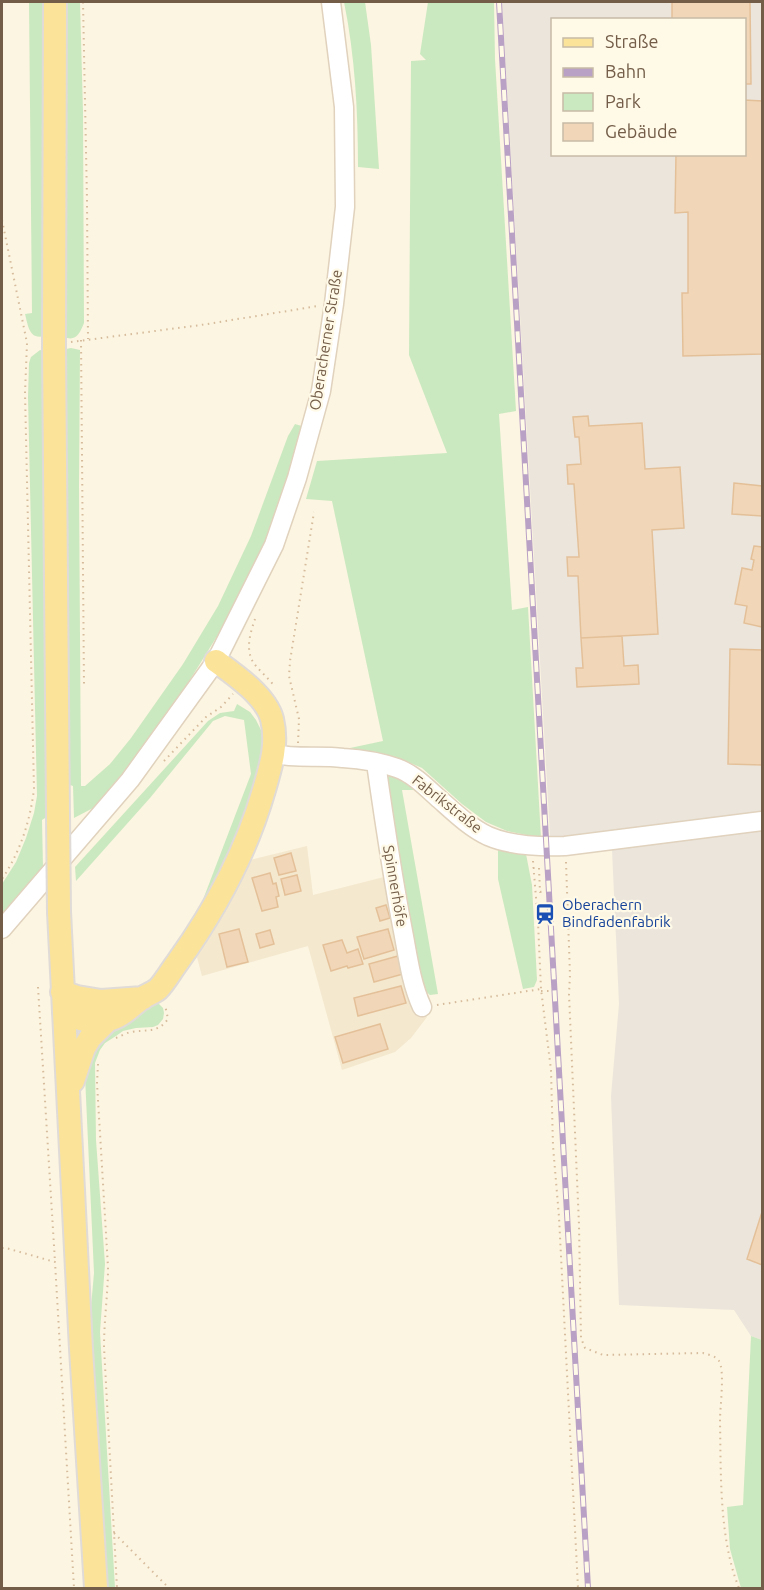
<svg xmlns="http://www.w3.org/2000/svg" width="764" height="1590" font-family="Ubuntu,sans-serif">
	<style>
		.residential { fill: #f4e8cf }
		.industrial { fill: #ebe5dc; fill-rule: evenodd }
		.green { fill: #cbe9c0 }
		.building { fill: #f1d7b8; stroke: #e4c099; stroke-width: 1.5 }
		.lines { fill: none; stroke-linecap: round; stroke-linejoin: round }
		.minor-casing { stroke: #e0d2bd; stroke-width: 21 }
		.major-casing { stroke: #e0dbd7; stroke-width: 26 }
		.path { stroke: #d6bb9c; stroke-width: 2; stroke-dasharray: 1.5 4.5; stroke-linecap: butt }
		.minor { stroke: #fff; stroke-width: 18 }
		.major { stroke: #fbe499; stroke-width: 22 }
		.rail-casing { stroke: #b9a0c5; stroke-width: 6 }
		.rail { stroke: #fff9e7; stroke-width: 4; stroke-dasharray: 11; stroke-linecap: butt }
		.major-bridge-casing { stroke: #e0dbd7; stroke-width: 26; stroke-linecap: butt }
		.major-bridge { stroke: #fbe499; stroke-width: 22 }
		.labels { text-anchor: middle; stroke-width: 4.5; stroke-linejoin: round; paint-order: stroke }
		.street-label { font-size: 15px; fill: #735d48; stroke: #fff9e7 }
		.transit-label { font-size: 15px; fill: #164399; stroke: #fff9e7; text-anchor: start }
	</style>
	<rect width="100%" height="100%" fill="#fcf5e1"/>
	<path class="residential" d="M307,846L313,895L388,876L416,1010L427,1017L411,1038L395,1052L342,1070L308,946L202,976L197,957L250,860Z"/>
	<path class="industrial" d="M502,2H762V1340L751,1336L734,1310L619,1305L611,1096L619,1004L612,850L570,853L551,852ZM552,20H744V154H552Z"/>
	<path class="green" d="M29,2H47L44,336C29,340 28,325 25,314L32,313Z
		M64,2H80L83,112L84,323C80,333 76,342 64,337Z
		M344,2H365L371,45L379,169L358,167C358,111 355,56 344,2Z
		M428,2H494L495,59L516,411L499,414L512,610L528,607L541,838L507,831L486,822L462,804L422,768L401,759L350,748L383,741L332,501L306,499L317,461L447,453L409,355L411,61L426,60L420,54Z
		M71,348L80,350L79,486L81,786H85L110,764L131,738L183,664L218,606L251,536L288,436L295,424L305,427L278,509L261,554L229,617L183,691L130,768L95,807L74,818L73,786L70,785L64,556L62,353L66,349Z
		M40,350L44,351L47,547L45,818L42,820L43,868H41L39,876L2,921V884L16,862L26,838L34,813L37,796L28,397L29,363L31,357Z
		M237,704L250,712L256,720L261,730L263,747L260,770L247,821L191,931L251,774L244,720L225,716L213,721L150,798L76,881L75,867L208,721L220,713L234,711Z
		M396,775L418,790H402L438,994L430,995L417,984L387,778L389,776Z
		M498,849L526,854L532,885L537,980L534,987L523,989L498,879Z
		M153,1004H159L163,1008L164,1013L163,1019L158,1025L153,1027L136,1028L123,1031L116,1036L105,1043L100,1050L95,1063L96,1140L105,1264L100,1332L115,1588H104L89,1329L94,1273L85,1076L97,1038Z
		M751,1336L762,1340V1588H741L730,1549L727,1507L743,1505Z"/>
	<path class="building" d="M672,2H750L751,84H744V20H672Z
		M744,100L762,101V354L683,356L682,293H688V212L675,213L676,154H744Z
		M588,416L589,426L642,423L645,469L680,467L684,528L652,530L658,634L581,638L578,576H568L567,557H579L574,484H568L567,465L581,464L579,437H575L573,417Z
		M734,483L762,486V516L732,514Z
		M754,546L762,547V627L744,623L747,606L735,604L742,568L752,570L754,560L751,559Z
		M622,636L624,666L638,665L639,684L577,687L576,668H583L581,638Z
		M730,649L762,650V765L728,764Z
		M291,853L296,871L279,875L274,858Z
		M270,873L273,884L276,883L279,896L276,897L278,907L262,911L252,878Z
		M297,875L301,891L285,895L281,879Z
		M386,905L390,918L380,921L376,908Z
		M239,929L248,962L227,967L219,934Z
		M388,929L394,950L364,959L357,937Z
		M270,930L274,944L260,948L256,934Z
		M342,940L347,953L358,949L363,964L348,968L347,966L331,971L323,945Z
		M398,956L403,974L374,982L369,964Z
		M401,986L406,1003L358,1016L354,998Z
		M380,1024L388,1049L343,1063L335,1037Z
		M762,1212V1265L747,1259Z"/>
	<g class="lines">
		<g class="minor-casing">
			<path id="minor" d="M274,754C297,759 320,755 343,758C361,759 380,762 397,768C412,773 426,787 437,797C453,811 469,827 488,836C511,846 540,847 565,846L762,821
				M376,763C384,819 392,875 403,931C408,957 411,983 422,1007
				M2,929L130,780L216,661L274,545L297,478L321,391L334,304L345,207L344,107L331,2"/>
		</g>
		<g class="major-casing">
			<path id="major" d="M55,2L54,346L58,815
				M59,912L81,1349L96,1588
				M62,992L77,997L101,1001L143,998
				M64,1013C78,1019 92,1024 108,1020C122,1017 131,1006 142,998C147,995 153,993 158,989C165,982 171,971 177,963C215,910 246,853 264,790C271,766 278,744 272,719C266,696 234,674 216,661
				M73,1081L84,1048L90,1038L108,1020"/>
		</g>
		<path class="path" d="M83,2L87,200L88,339
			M2,220L27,343L25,393L34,789C30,822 20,852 2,879
			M81,340L84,685
			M71,342L201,325L318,306
			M255,619C250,634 244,652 256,666C262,673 269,679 275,687
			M298,743L299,719L289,676L290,661L314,512
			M164,761L206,717L221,707L233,694
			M533,861L538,922L541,989L551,1070L553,1146L559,1217L578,1588
			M566,862L570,975L569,994L579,1225L581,1338L585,1348L603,1355L703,1353C708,1355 715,1355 719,1361C725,1370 720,1408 720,1420C721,1474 719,1539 739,1588
			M533,868H539L540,892L546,891
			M38,987L55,1262
			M541,991H552
			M437,1005L541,989
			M116,1038C121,1036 126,1033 131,1032C146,1029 157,1034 168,1019L165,1005
			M98,1064L97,1083L108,1267C108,1294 104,1320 104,1347L117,1588
			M2,1248H6L55,1262L74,1588
			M114,1533L169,1588"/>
		<use href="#minor" class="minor"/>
		<use href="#major" class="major"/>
		<g class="rail-casing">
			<path id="rail" d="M499,2L588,1588"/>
		</g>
		<use href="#rail" class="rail"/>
		<g class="major-bridge-casing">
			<path id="major-bridge" d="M58,815L59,912"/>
		</g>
		<use href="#major-bridge" class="major-bridge"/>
	</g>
	<defs>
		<g id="station-bare" transform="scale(1.62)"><path d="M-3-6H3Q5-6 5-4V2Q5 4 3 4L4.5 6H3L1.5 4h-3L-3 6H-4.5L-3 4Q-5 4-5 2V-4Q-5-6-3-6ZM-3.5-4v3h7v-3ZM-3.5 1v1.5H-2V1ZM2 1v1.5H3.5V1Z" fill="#1a4fb4" stroke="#fff9e7" stroke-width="2.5" paint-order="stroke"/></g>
	</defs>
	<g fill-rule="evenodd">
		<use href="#station-bare" x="545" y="914"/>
	</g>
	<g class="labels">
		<g class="street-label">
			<text transform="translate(326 340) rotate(-81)" y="5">Oberacherner Straße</text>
			<text transform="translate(447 804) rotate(38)" y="5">Fabrikstraße</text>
			<text transform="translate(395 886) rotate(80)" y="5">Spinnerhöfe</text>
		</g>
		<g class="transit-label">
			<text x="562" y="910">Oberachern<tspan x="562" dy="17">Bindfadenfabrik</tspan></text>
		</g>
	</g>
	<rect width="764" height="1590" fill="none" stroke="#735d48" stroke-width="6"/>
	<rect x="551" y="18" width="195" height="138" fill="#fff9e7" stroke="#c7bba7" stroke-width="1.5"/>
	<rect x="563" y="38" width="30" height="9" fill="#fbe499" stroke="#c7bba7" stroke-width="1.5"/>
	<text x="605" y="48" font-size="18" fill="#735d48">Straße</text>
	<rect x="563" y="68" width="30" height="9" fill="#b9a0c5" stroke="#c7bba7" stroke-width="1.5"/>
	<text x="605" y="78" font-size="18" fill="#735d48">Bahn</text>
	<rect x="563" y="93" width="30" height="18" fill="#cbe9c0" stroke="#c7bba7" stroke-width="1.5"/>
	<text x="605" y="108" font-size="18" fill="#735d48">Park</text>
	<rect x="563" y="123" width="30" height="18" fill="#f1d7b8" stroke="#c7bba7" stroke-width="1.5"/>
	<text x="605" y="138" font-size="18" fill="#735d48">Gebäude</text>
</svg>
